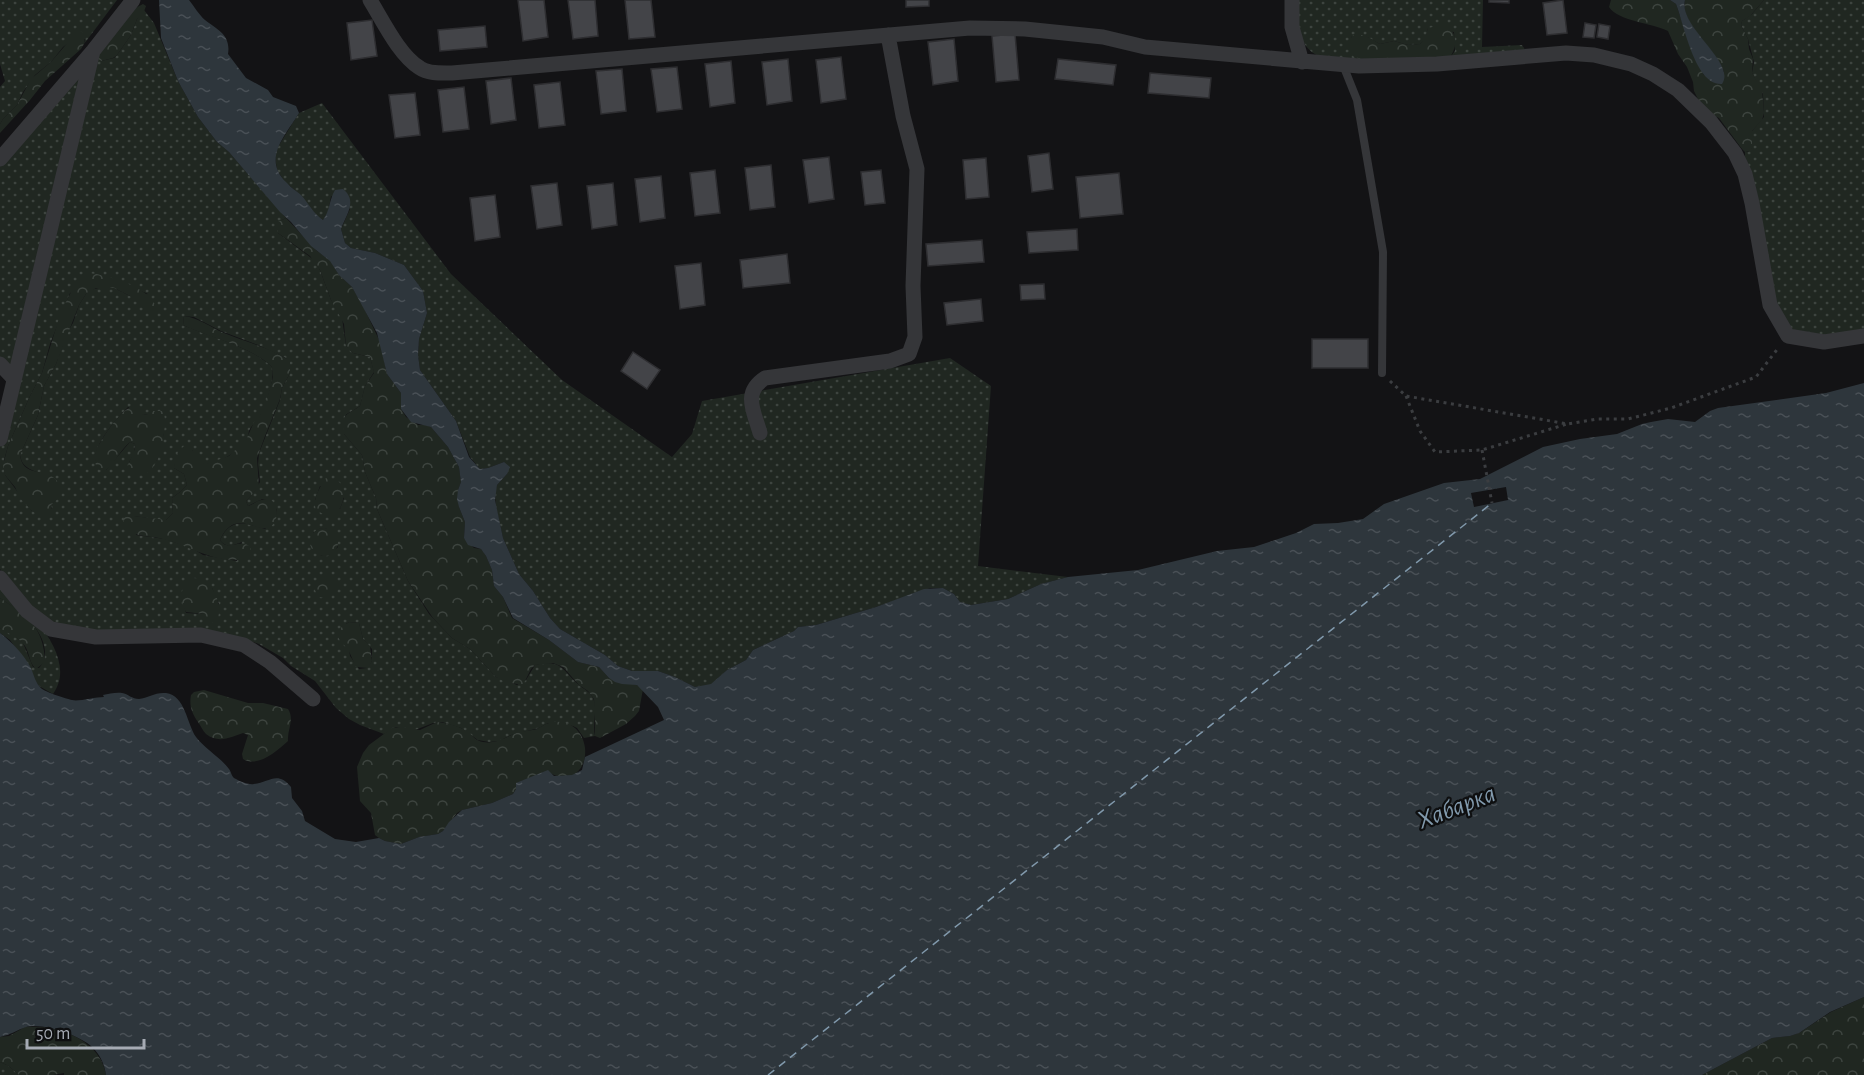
<svg xmlns="http://www.w3.org/2000/svg" width="1864" height="1075" font-family="'Alegreya Sans',sans-serif">
	<style>
		.grass { fill: url(#grass-dots); fill-rule: evenodd }
		.forest { fill: url(#forest-crowns) }
		.water { fill: url(#water-ripples) }
		.pier { fill: #131315 }
		.lines { fill: none; stroke-linecap: round; stroke-linejoin: round }
		.ferry { stroke: #8199ac; stroke-width: 1.5; stroke-dasharray: 8 6; stroke-linecap: butt }
		.building { fill: #434448; stroke: #2e2e31; stroke-width: 1.5 }
		.path { stroke: #3b3d40; stroke-width: 3; stroke-dasharray: 3 4.5; stroke-linecap: butt }
		.lane { stroke: #353639; stroke-width: 8 }
		.street { stroke: #353639; stroke-width: 15 }
		.labels { text-anchor: middle; stroke-width: 4.5; stroke-linejoin: round; paint-order: stroke }
		.water-label { font-size: 26px; font-style: italic; fill: #8199ac; stroke: #0e0f10 }
	</style>
	<defs>
		<pattern id="grass-dots" width="8" height="8" patternUnits="userSpaceOnUse" patternTransform="scale(1.5)"><rect width="8" height="8" fill="#202721"/><path d="M2 2h.1M6 6h.1" fill="none" stroke="#3d443f" stroke-width="1.8" stroke-linecap="round"/></pattern>
		<pattern id="forest-crowns" width="20" height="18" patternUnits="userSpaceOnUse" patternTransform="scale(1.5)"><rect width="20" height="18" fill="#202721"/><path d="M2 6a3 3 0 1 1 6 0M12 15a3 3 0 1 1 6 0" fill="none" stroke="#3d443f"/></pattern>
		<pattern id="water-ripples" width="26" height="14" patternUnits="userSpaceOnUse" patternTransform="scale(1.5)"><rect width="26" height="14" fill="#2e363c"/><path d="M2 4q2-2 4 0t4 0M15 11q2-2 4 0t4 0" fill="none" stroke="#495056"/></pattern>
	</defs>
	<rect width="100%" height="100%" fill="#131315"/>
	<path class="grass" d="M0,0H117L84,44L85,39L71,41L63,47L51,62L35,75L23,92L17,105L3,119L0,124V87L5,81L0,64Z
		M1299,0H1483L1482,47L1522,45L1526,51L1448,60L1455,51L1454,32L1428,28L1426,39L1420,44L1408,45L1394,41L1380,44L1367,37L1352,36L1349,47L1366,61C1342,60 1312,65 1301,37C1297,28 1299,11 1299,0Z
		M1764,0H1864V333L1825,340L1791,329L1773,302L1745,158V152H1748L1752,148V131L1764,117L1763,94L1752,73L1754,62L1748,39L1741,25L1742,21L1752,14Z
		M144,10L154,23L178,81L198,117L217,142L229,152L286,218L282,220L278,233L314,260L320,270L331,300L342,318L346,346L353,353L370,357L374,372L365,386L360,406C342,418 345,410 344,434L362,455L365,472L376,498L377,509L408,581L429,614L452,638L470,649L496,677L517,685L526,680L535,665C562,659 561,669 579,685C584,689 590,692 593,698C598,710 592,724 595,736L584,738L577,728L573,726L558,723H548L539,728L511,735L499,741L489,742L478,740L461,728L442,722L433,723L415,730L396,727L384,734L360,725L349,719L336,708L315,681L291,666L283,658L259,644L232,635L91,634L56,627L18,594L0,569V442L94,50L101,61L114,58L117,55L131,35L137,19ZM110,278L148,294L130,296L114,288L103,287L90,290L86,294L79,305L73,323L67,333L56,364L44,386L38,415L20,455C23,477 50,468 59,486L55,501L51,505L52,509L32,511L5,475L4,460L8,446L30,396L42,373L50,344L70,293ZM184,316L194,317L221,331L258,345L286,358L290,373L282,388L280,400L259,453L258,464L260,482L255,491L246,501L248,506L262,499L272,501L277,510C276,520 273,523 265,529C245,523 231,517 220,540C226,549 234,545 242,542L237,561L203,555L192,548L165,539L136,535L134,516L161,520H166L173,513L172,498L180,492L187,485L184,474L174,468L175,463L192,450C194,454 195,459 199,462C211,470 236,452 244,444C248,439 248,436 249,431C251,426 257,421 260,416C266,404 275,380 272,367C252,347 210,337 183,325ZM128,407L143,415L148,414L164,433L157,460L153,464L129,462L134,454L135,444L130,442L106,470L95,460C95,443 116,419 128,407ZM320,486L344,498L340,509L315,500ZM326,528L338,547L329,555L321,556L313,533L319,529ZM212,588L219,604L204,614L186,613L182,598ZM349,622L359,623L363,639L372,649V661L367,668L359,669L350,656L346,624Z
		M83,63L13,369L0,358V157Z
		M322,103L451,274L562,380L672,457L692,434L702,401L950,358L991,386L978,566L1068,577L1041,584L1008,599L971,605L960,602L954,594L943,588H930L876,607L816,625L798,627L794,631L753,650L746,660L727,670L711,685L695,687L675,677L658,671H632L618,666L605,655L560,629L550,618L533,591L519,574L503,538L496,507L495,492L497,485L507,474L504,462L488,468L480,469L470,457L456,421L420,370L418,355L419,339L427,313L423,291L404,265L375,253L351,248L345,243L341,229L350,209L331,196L328,214L323,220L317,216L297,192L285,182L277,170L275,156L276,150L299,113Z
		M0,581C24,607 80,656 53,694L39,686L34,679L31,669L10,640L0,633V628L12,634L23,643L33,667L39,668C44,663 45,658 45,651C43,627 19,611 0,598Z
		M0,1062L9,1066L19,1075H0Z"/>
	<path class="forest" d="M1611,0H1670L1676,4L1693,54L1704,75L1724,72C1722,67 1720,63 1717,59C1708,43 1680,20 1685,0H1764L1750,16L1742,21L1741,25L1748,39L1749,49L1753,59L1752,73L1762,90L1764,113L1762,120L1752,131V148L1751,151L1745,152L1742,149L1719,118L1708,113L1701,105L1694,91L1693,82L1687,67L1678,54L1668,31C1652,23 1618,21 1609,7Z
		M143,4L146,6L143,14L137,19L131,35L117,55L113,58L101,61L98,59L100,48L130,11Z
		M1446,24C1458,34 1458,48 1448,60H1362L1354,57L1349,51V43L1352,36C1362,32 1371,39 1380,44L1394,41L1408,45L1420,44L1425,39L1428,28Z
		M81,31L85,34L84,44L81,49L45,81L30,100L0,133V124L3,119L17,105L31,79L51,62L76,33Z
		M286,218L317,251L330,260L339,275L352,287L363,306L380,342L387,374L401,393V409L406,417L418,425H425L431,427L448,447L459,467L460,475L461,482L458,490L459,507L465,522L464,538L474,548L481,549L486,556L492,570L494,586L503,597L512,618L549,640L578,662L599,667L609,678L637,685L643,689L639,711L635,716L626,724L600,738L595,736V718L594,699L588,691L579,685L563,667L553,663L535,665L531,669L523,685L505,682L496,677L470,649L452,638L433,618L408,581L377,509L376,498L365,472L362,455L344,434C340,414 347,415 360,406L365,386L374,373L370,357L353,353L349,350L346,346L344,324L331,300L320,270L310,256L278,233V222Z
		M86,273C104,273 160,290 156,312L148,310L130,296L114,288H96L86,294L79,305L56,364L44,386L38,415L20,455C23,477 42,468 54,478C58,481 60,486 61,491L60,497L51,505L53,515L42,517L32,511L20,498L15,487L5,475L3,465L8,446L30,396L42,373L61,312L75,284Z
		M184,316C199,318 210,327 224,333C245,342 270,347 290,361V373L282,388L280,399L265,436L257,458L259,487L246,501L248,506C253,505 256,501 261,500C275,496 280,510 275,521C264,544 237,502 220,540C228,553 240,537 250,547V553L248,558C218,566 191,546 163,539C149,535 133,538 123,526L124,517L134,516L166,520L173,513L172,498L180,492L187,485L184,474L174,468C175,456 175,454 184,446C196,447 193,460 206,464L229,456L246,440L254,422L260,415L268,395L273,377L272,367C251,346 210,338 183,325Z
		M133,406H138L143,415L148,414L153,411H163C168,420 162,450 157,460C155,464 152,468 150,472L139,475L128,472C126,461 136,455 135,444L130,442C120,450 116,462 106,470H100L96,466C95,461 94,456 96,451C101,439 120,410 133,406Z
		M326,478L336,480C339,482 341,483 343,487C346,496 341,516 329,516C324,515 320,512 316,510C312,499 320,487 326,478Z
		M310 542a14 14 0 1 1 28 0a14 14 0 1 1-28 0Z
		M331,576C348,586 334,600 318,597L315,590C317,582 322,577 331,576Z
		M191,578C213,576 225,606 216,624L211,622L204,614L186,612C180,602 180,589 187,580Z
		M0,598C27,616 44,627 45,662L36,669C29,663 30,654 25,646C19,637 8,634 0,628Z
		M349,622L359,623L363,639L370,646L372,661L368,668L356,667L348,649L340,641L337,634L338,630Z
		M204,690L248,703H263L288,709C295,720 287,729 288,741C277,751 258,768 243,759L242,754L248,735L243,733C231,737 219,744 206,734C203,731 201,726 198,722C192,713 189,706 191,695L194,692Z
		M437,722C448,723 459,726 468,732C473,736 476,741 483,742C495,744 504,738 514,734C521,731 529,731 537,729C541,727 545,724 549,723C568,718 583,730 585,748C587,771 570,784 550,773L521,781L513,794L492,803L462,810L457,813L443,831L438,834L419,837L401,844L385,841L379,838L375,835L371,813L360,801L357,767L363,753L369,745L392,728L401,727L420,730Z
		M1864,997V1075H1702L1772,1038L1790,1036L1799,1033L1831,1012Z
		M25,1027C57,1024 101,1040 106,1075H64V1073L53,1075H19L9,1066L0,1062V1037L9,1036Z"/>
	<path class="water" d="M159,0H189C194,6 199,15 205,20C218,30 231,35 228,54L246,78L268,90L273,97L296,106L299,113C286,135 261,159 287,183C291,188 297,191 301,195C309,204 313,213 323,220C330,211 329,200 335,190L343,189C358,201 346,215 341,229L345,243L351,248L375,253L404,265L423,291L427,313L419,339L418,355L420,370L456,421L469,457L480,469L488,468L504,462L510,467L507,474L497,485L495,500L503,538L519,574L533,591L550,618L560,629L605,655L618,666L632,671H658L675,677L695,687L711,684L727,670L746,660L753,650L794,631L798,627L816,625L876,607L924,589L943,588L954,594L960,602L971,605L1008,599L1041,584L1068,577L1138,570L1217,551L1254,547L1296,533L1314,524L1338,523L1363,519L1384,504L1444,483L1480,479L1543,447L1580,439L1617,434L1642,424L1651,422L1668,419L1695,422L1710,411L1718,408L1826,393L1864,383V997L1830,1012L1799,1033L1790,1036L1772,1038L1702,1075H106C105,1066 101,1057 95,1050C84,1036 43,1022 26,1027C17,1030 10,1035 0,1037V633C12,642 24,655 31,668C34,675 35,683 42,689C46,692 66,699 72,700C78,702 95,697 104,697L103,695C109,694 116,692 122,693C128,694 132,699 139,699C148,698 155,692 166,693C185,695 187,724 196,737C204,748 221,758 229,769C232,773 231,777 236,779C241,782 249,785 254,784C269,783 277,770 291,787L292,798L302,811L305,821L335,839L356,842L379,838L385,841L401,844L419,837L438,834L443,831L449,822L462,810L492,803L513,794L516,789V783L548,770L554,776L572,775L582,770L585,757L664,720L658,707L637,685L622,684L615,682L609,678L599,667L578,662L549,640L513,618L503,597L494,586L492,570L486,556L481,549L468,545L464,538L465,522L459,507L457,499L458,490L461,482L460,475L459,467L448,447L431,427L411,422L401,409V393L387,374L377,333L352,287L339,275L330,261L311,246L291,222L280,212L229,152L217,142L198,117L178,81L161,38Z
		M1670,0H1685C1678,27 1737,62 1722,84C1695,86 1684,24 1676,4Z"/>
	<path class="pier" d="M1506,487L1508,500L1474,507L1471,493Z"/>
	<g class="lines">
		<path class="ferry" d="M768,1075L1492,503"/>
	</g>
	<path class="building" d="M518,0H544L548,37L523,41Z
		M568,0H595L598,36L573,39Z
		M625,0H651L655,37L629,39Z
		M906,0H929V6L906,7Z
		M1489,0H1509V3L1489,2Z
		M1563,0L1567,33L1547,35L1543,3Z
		M372,20L377,56L351,60L347,23Z
		M1585,23L1596,25L1594,38L1583,37Z
		M1599,24L1610,26L1608,39L1597,37Z
		M485,26L487,47L440,51L438,30Z
		M1015,34L1019,80L996,82L992,36Z
		M954,39L958,81L933,85L928,42Z
		M841,57L846,99L821,103L816,60Z
		M788,59L792,101L767,105L762,62Z
		M1058,59L1116,65L1113,85L1055,79Z
		M731,61L735,103L710,107L705,64Z
		M677,67L682,109L657,112L651,69Z
		M622,69L626,111L601,114L596,71Z
		M1150,73L1211,78L1209,98L1148,93Z
		M511,78L516,120L491,124L486,81Z
		M560,82L565,125L539,128L534,85Z
		M464,87L469,129L443,132L438,90Z
		M415,93L420,135L395,138L389,95Z
		M1049,153L1053,189L1032,192L1028,156Z
		M829,157L834,199L809,203L803,160Z
		M986,158L989,197L966,199L963,160Z
		M771,165L775,207L750,210L745,168Z
		M715,170L720,213L695,216L690,173Z
		M881,170L885,203L865,205L861,172Z
		M1119,173L1123,214L1080,218L1076,177Z
		M661,176L665,218L640,222L635,179Z
		M557,183L562,225L537,229L531,186Z
		M613,183L617,225L592,229L587,186Z
		M495,195L500,237L475,241L470,198Z
		M1077,229L1078,250L1029,253L1027,232Z
		M982,240L984,262L928,266L926,244Z
		M787,254L790,283L743,288L740,260Z
		M701,263L705,305L680,309L675,266Z
		M1044,284L1045,299L1021,300L1020,285Z
		M981,299L983,321L947,325L944,303Z
		M1312,339H1368V368H1312Z
		M633,352L660,370L647,389L621,371Z"/>
	<g class="lines">
		<path class="path" d="M1390,381L1406,396L1568,424L1597,419H1628L1671,408L1756,377L1779,347
			M1406,396L1420,431L1435,452L1482,450L1567,424
			M1482,450L1492,503"/>
		<path class="lane" d="M1343,65L1357,100L1383,252L1382,373"/>
		<path class="street" d="M370,0C383,21 399,55 420,68C428,74 442,73 452,73L970,28L1025,29L1103,37L1145,47L1359,66L1437,64L1566,53L1594,55L1631,64L1653,74L1678,90L1711,122L1735,153L1745,174L1752,203L1770,305L1788,336L1824,342L1864,336
			M1292,0V27L1302,62
			M0,159L93,51L133,0
			M0,364L14,379
			M760,433C754,411 742,393 765,378L890,361L909,354L915,337L913,286L917,169L903,116L888,35
			M0,439L93,51
			M0,578L27,611L51,629L96,637L201,635L244,645L270,662L313,699"/>
	</g>
	<g class="labels">
		<g class="water-label">
			<text transform="translate(1456 806) rotate(-21)" y="9">Хабарка</text>
		</g>
	</g>
	<path d="M27 1039v9h117v-9" fill="none" stroke="#a6abb4" stroke-width="3"/>
	<text x="36" y="1039" font-size="18" fill="#a6abb4" stroke="#0e0f10" stroke-width="4.5" paint-order="stroke">50 m</text>
</svg>
